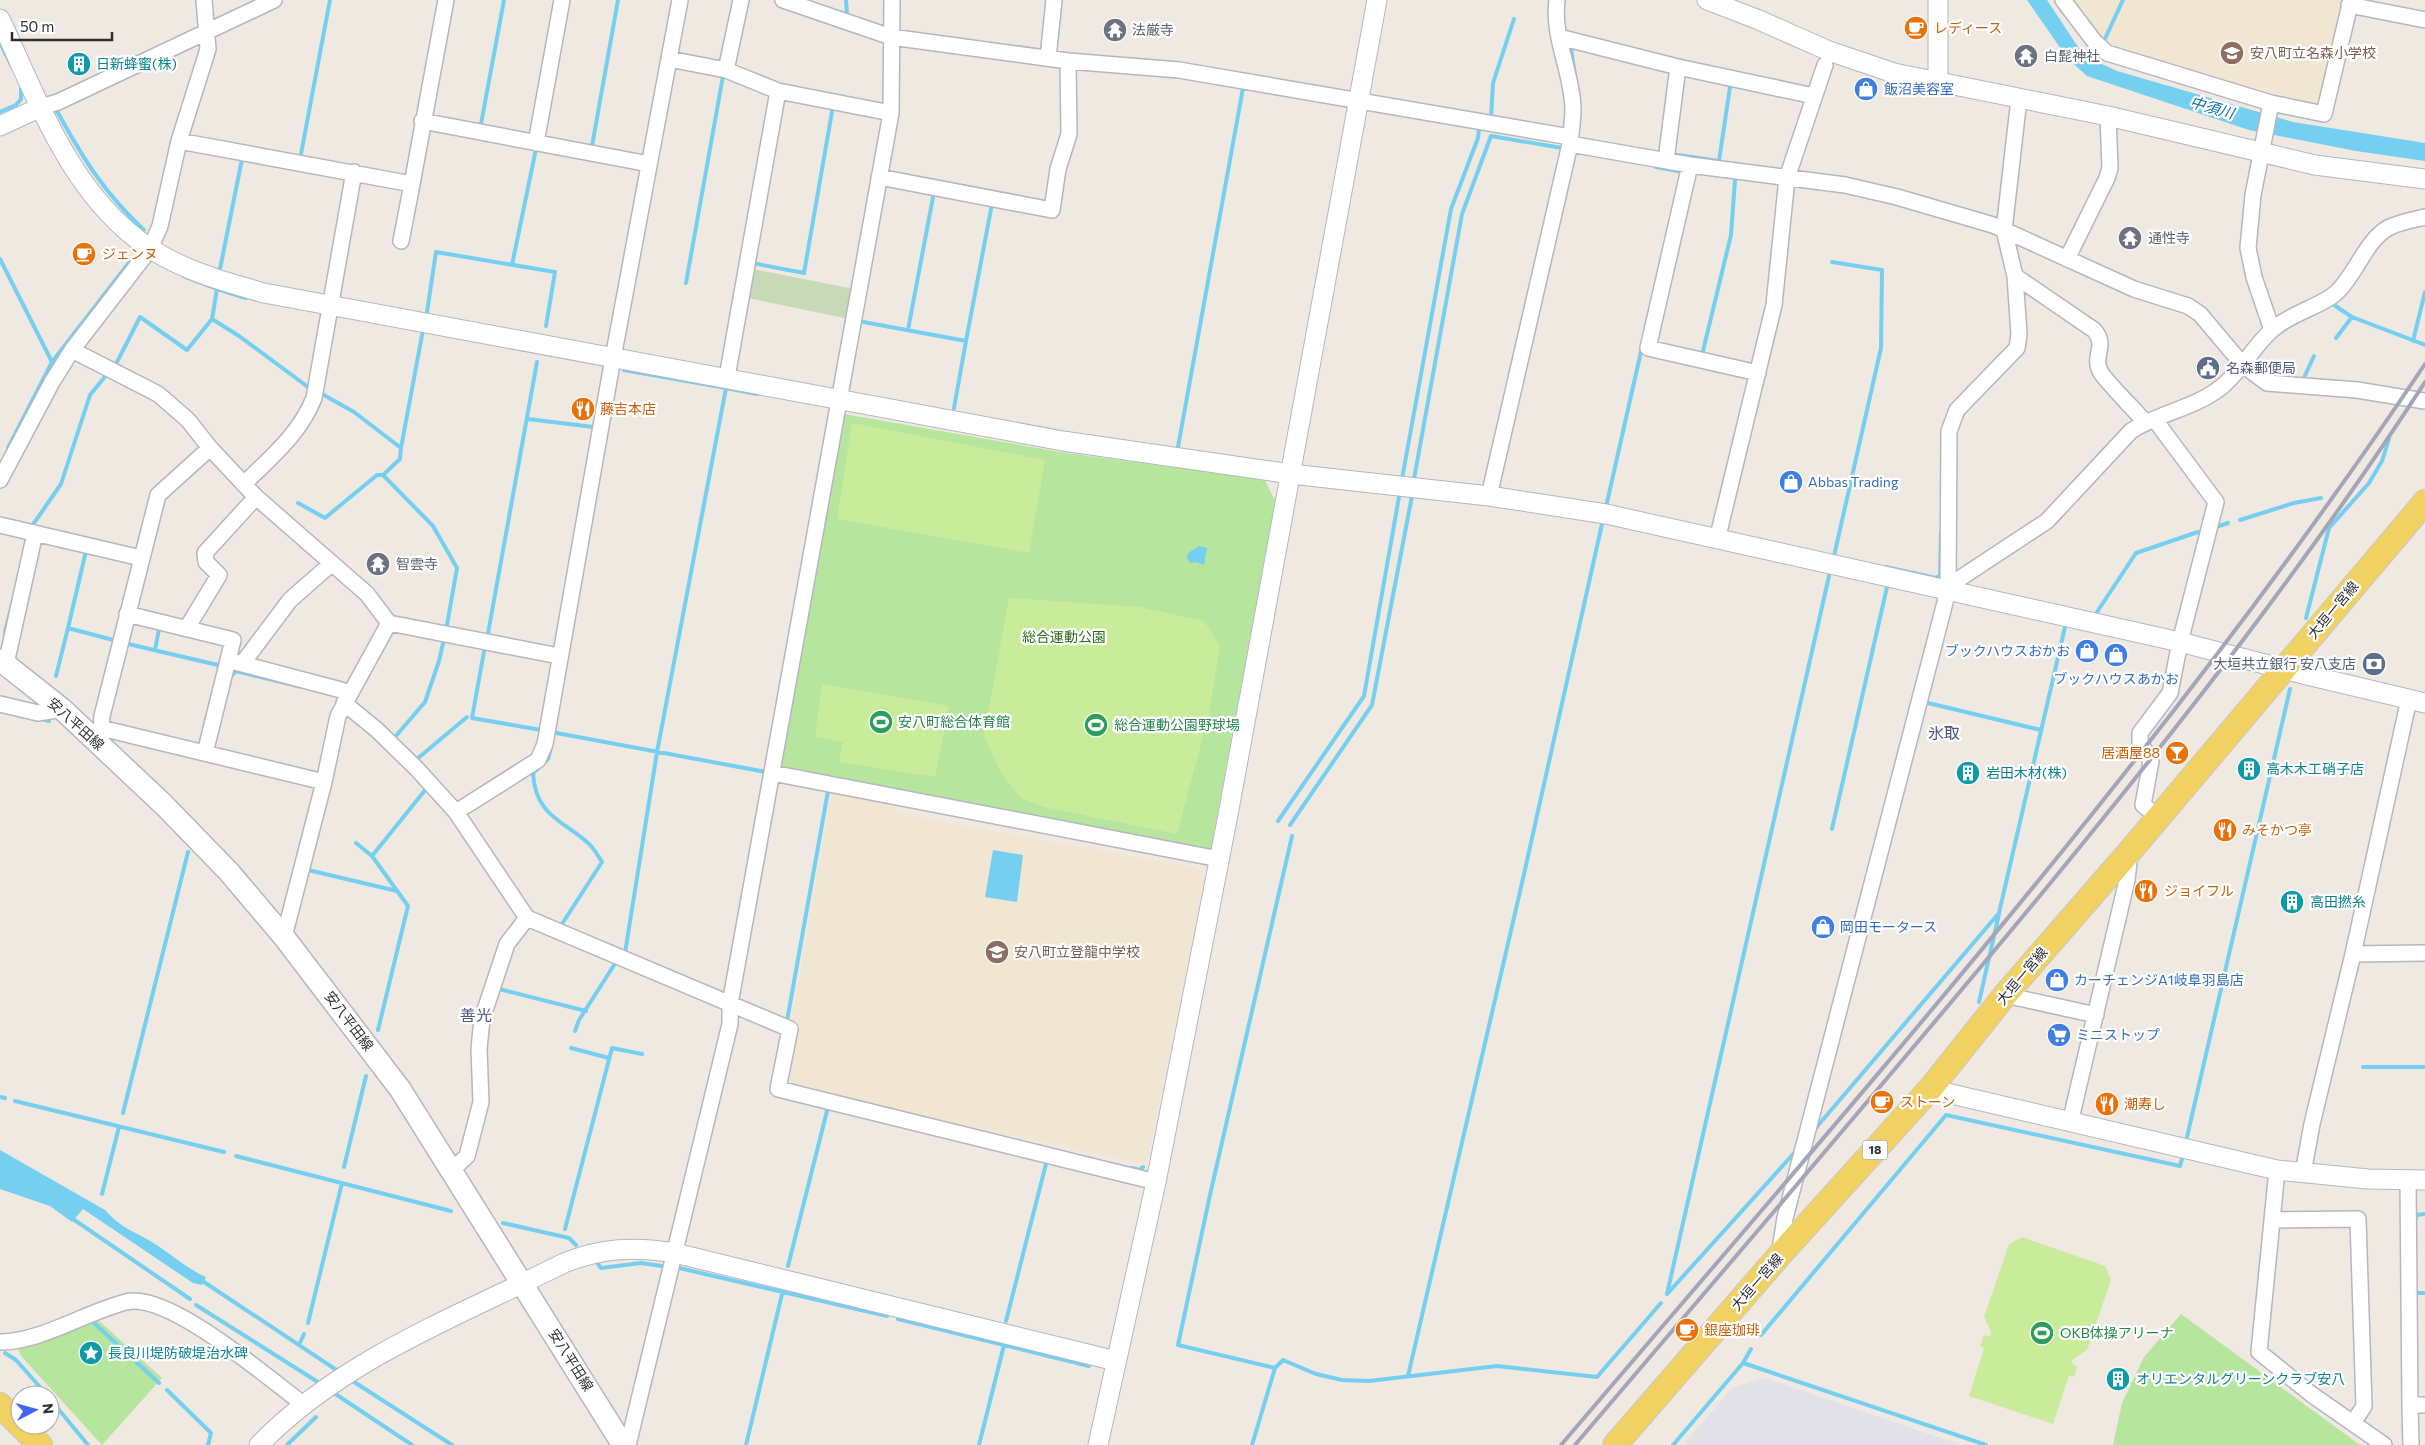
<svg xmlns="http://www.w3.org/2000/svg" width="2425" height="1445" font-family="Commissioner,'Noto Sans JP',sans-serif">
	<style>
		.industrial { fill: #e3e1e8 }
		.education { fill: #f0e6d1 }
		.green { fill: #b6e59e }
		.cemetery { fill: #c8d9b8 }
		.pitch { fill: #c9ec9a }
		.water { fill: #75cff0 }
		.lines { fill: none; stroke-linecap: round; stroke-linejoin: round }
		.stream { stroke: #75cff0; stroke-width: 4 }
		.minor-casing { stroke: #b4b7c1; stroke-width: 18 }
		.tertiary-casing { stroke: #b4b7c1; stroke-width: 21 }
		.secondary-casing { stroke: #b4b7c1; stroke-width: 24 }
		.primary-casing { stroke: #c9c9c9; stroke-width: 26 }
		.minor { stroke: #fff; stroke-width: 15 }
		.tertiary { stroke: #fff; stroke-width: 19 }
		.secondary { stroke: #fff; stroke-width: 21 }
		.primary { stroke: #f2d163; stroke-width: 24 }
		.rail { stroke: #a3a6b8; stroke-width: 4 }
		.labels { text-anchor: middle; stroke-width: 4.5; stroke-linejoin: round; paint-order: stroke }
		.shield { fill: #fff; stroke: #6d6d6d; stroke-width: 1 }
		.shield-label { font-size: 12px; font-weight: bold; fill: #2e2e2e }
		.food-label { font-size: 14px; fill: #c56008; stroke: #fff; text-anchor: start }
		.worship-label { font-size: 14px; fill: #5b616d; stroke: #fff; text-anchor: start }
		.education-label { font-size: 14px; fill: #785e54; stroke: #fff; text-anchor: start }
		.culture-label { font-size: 14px; fill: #0d838f; stroke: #fff; text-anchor: start }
		.shop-label { font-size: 14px; fill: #366cbe; stroke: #fff; text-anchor: start }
		.service-label { font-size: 14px; fill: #4e5e75; stroke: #fff; text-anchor: start }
		.street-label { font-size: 14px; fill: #2e2e2e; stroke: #fff }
		.park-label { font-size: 14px; fill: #2c6e1b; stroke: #fff }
		.leisure-label { font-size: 14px; fill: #27864d; stroke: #fff; text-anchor: start }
		.water-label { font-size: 15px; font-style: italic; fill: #0d6fa3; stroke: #fff }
		.quarter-label { font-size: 16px; fill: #4d5680; stroke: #fff }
	</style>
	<rect width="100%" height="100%" fill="#efe9e1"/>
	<path class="industrial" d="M1765,1378L1961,1445H1683L1732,1388Z"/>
	<path class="education" d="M2069,0H2344L2321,98L2313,104L2124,51L2107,49Z
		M832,792L896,802V813L1200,869L1205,879L1146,1165L792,1087L786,1078L791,1024Z"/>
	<path class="green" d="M844,414L1060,452L1265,480L1275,501L1211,849L779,771Z
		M2181,1314L2360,1445H2113L2122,1403L2144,1357Z
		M97,1319L162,1378L102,1445L22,1357L17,1348Z"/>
	<path class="cemetery" d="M753,269L854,289L849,319L748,298Z"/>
	<path class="pitch" d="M852,423L1045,460L1029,553L837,519Z
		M1009,598L1140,607L1204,621L1220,646L1209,714L1177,834L1044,807L1021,798L1001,773L984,736Z
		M822,684L949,706L935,777L839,762L843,742L815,737Z
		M2022,1237L2105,1266L2111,1280L2087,1350L2072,1360V1364L2077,1366L2074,1377L2069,1375L2053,1424L1969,1396L1984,1348L1980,1346L1984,1335L1990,1337L1991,1331L1984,1317L2009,1244Z"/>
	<path class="water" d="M2027,0H2047L2078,47L2093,60L2117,71L2293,122L2425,143V161L2356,151L2249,130L2087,76L2068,59Z
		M1199,546L1207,548L1204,565L1196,562L1190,563L1187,558L1188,553Z
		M993,850L1023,855L1017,902L985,897Z
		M0,1150L105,1210C117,1224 128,1229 143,1237C165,1248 183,1267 206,1277L202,1285L193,1283L83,1209L72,1222L50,1206L0,1189Z"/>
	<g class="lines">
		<path class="stream" d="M846,0L847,14
			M0,42L11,65
			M2103,43L2123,0
			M1571,49L1575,75
			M57,111C82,157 105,194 144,230
			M0,112L16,105L21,99V87
			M1491,118L1493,83L1514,19
			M481,124L504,0
			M592,146L618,0
			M301,154L330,0
			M1671,154L1719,161L1730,87
			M1656,167L1683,172L1682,175
			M0,259L52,362
			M1832,262L1882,270L1881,348L1834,556
			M752,263L804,273L833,106
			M512,265L536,149
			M220,269L242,159
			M183,276L217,289L212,319
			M686,283L723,76
			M217,289L246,298
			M2334,305L2352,317L2425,345
			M427,312L436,252L555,272L546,326
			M858,321L966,341L992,204H995
			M908,330L934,192
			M2336,338L2352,317
			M2413,341L2425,292
			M1702,355L1731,235L1735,180
			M115,366L140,317L187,350L212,319L239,336L308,387
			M624,370L726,388
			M2302,382L2314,356
			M322,394L354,412L401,448L400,459L383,475L433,526L457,568L447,625
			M954,408L966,341
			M528,419L593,427
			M1178,447L1243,88L1246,89
			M8,448L52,362L131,260
			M401,448L423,330H425
			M1402,479L1451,209L1478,138L1479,128H1476
			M1414,479L1462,214L1491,136L1562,148
			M298,503L325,518L377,475H383
			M1606,507L1642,347
			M2240,520L2294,503L2321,498
			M32,526L61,484L90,395L108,373
			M2216,527L2228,523
			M1886,567L1936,578L1940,575L1941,533
			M2097,612L2136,553L2198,532
			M2306,618L2329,528L2369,483L2382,461L2389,439
			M68,628L86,551
			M5,632L12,605
			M487,639L537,362
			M124,643L222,666
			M485,646L472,718L541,730
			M155,650L159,629
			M56,676L68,628L117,641
			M231,676L236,671L302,687
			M1928,703L2041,730
			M39,718L49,721
			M551,732L766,772
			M395,737L425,702L439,661L444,639
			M551,747L548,759L533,773C535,815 562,820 588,843C594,848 598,856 602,862L562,924
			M417,759L467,717
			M1278,821L1364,696L1399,497
			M1290,825L1372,705L1412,496
			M1832,829L1887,587
			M356,843L372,856L408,906L378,1030
			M372,856L426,789
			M308,870L397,891
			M625,953L657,752L726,388L757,394
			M499,989L586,1011
			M1979,1002L1999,914
			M787,1021L828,791
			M575,1031L579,1020L616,962
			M571,1048L609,1058
			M2363,1067H2425
			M0,1097L5,1098
			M15,1101L224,1152
			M123,1113L188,852
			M1815,1129L1999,913L2065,627
			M2187,1137L2290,689
			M236,1156L451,1211
			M344,1167L366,1076
			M1132,1168L1140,1170L1143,1167
			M102,1194L119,1127
			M70,1217L190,1299
			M2416,1218V1215L2425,1214
			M503,1223L569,1238L576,1245
			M565,1229L612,1048L642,1054
			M598,1264L601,1268L641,1263L668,1267
			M788,1266L828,1107
			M679,1268L887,1316
			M201,1280L341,1373
			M1668,1293L1796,1151
			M2416,1293H2425
			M1667,1294L1829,576
			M196,1305L321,1384
			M898,1319L1089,1366
			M1006,1321L1047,1160
			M94,1323L159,1383
			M308,1323L342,1183
			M1761,1335L1946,1115L2180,1166L2183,1155
			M299,1345L304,1334
			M5,1353L16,1360L47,1395
			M1743,1363L1751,1349
			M1275,1368L1178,1345L1210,1195L1292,836
			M1408,1376L1522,883L1602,524
			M351,1380L452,1445
			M167,1390L211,1433L208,1445
			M331,1391L412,1445
			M50,1399L88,1445
			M287,1445L316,1417
			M746,1445L783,1290
			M979,1445L1004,1345
			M1252,1445L1275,1368L1283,1360L1316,1374L1342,1380L1369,1381L1497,1366L1597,1377L1661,1303
			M1673,1445L1743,1363L1986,1445"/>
		<g class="minor-casing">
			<path id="minor" d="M204,0L208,49L179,141L412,184L446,0
				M741,0L726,70L778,91L891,113
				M783,0L891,37L1068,61L1179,70L1570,137
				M2063,0L2094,41L2107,53L2271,103
				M2349,5L2425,20
				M1559,37L1678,67
				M1048,58L1054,0
				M669,59L726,70
				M41,107L58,102L274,0
				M422,121L649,164
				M536,143L562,0
				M1570,144L1690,165L1845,185L1897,197L1993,225L2134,289L2188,306L2200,314L2243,365L2267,383L2357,390L2425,401
				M1666,160L1678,67L1814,96
				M1690,165L1648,348L1758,373
				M879,177L1052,210L1058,169L1069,134L1068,61
				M401,241L412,184
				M2067,259L2107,178L2110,168L2108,116
				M2015,276L2094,330C2108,346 2092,355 2100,371C2105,381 2136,411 2145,422
				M2272,330L2254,277L2248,248L2253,195L2271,103L2324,114L2351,0
				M72,350L158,394L188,420L210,448L256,497L367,594L389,623L338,716L324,782L284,937
				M727,377L778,91
				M2155,420L2216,502L2180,642L2170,693L2140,733V742L2151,761L2143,805L2157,816
				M0,480L52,382L72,350L150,249L160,226L179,141
				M244,484C272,456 299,435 314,398L354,172
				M1489,496L1570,144C1571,132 1573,120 1573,108C1572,72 1552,37 1557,0
				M0,525L141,558
				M1717,540L1774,305L1787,178L1825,65
				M1948,591L1956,581L2047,521L2131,431C2158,413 2193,409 2220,388C2241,372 2253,346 2273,329C2293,312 2320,307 2336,293C2355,276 2366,240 2388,228C2399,222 2413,220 2425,217
				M127,614L233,640L205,753
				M389,623L559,656
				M187,628L219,575L206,562L205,553L256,497
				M235,662L341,690L349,694
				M6,664L35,533
				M242,664L290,600L331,564
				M344,703L377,730L417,769L456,812L527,918L790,1029L778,1089L1156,1182
				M0,704L38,713L62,709
				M101,728L102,716L158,495L210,448
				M99,737L101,728L324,782
				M772,773L1219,859
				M456,812L538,760L545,744L613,358L680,0
				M2353,954L2425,953
				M2005,995L2096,1015
				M2070,1123L2127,880L2130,852
				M452,1170L467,1156L481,1102L479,1049L482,1019L507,944L527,918
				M2277,1170L2259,1352L2311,1394L2384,1445
				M2303,1173L2312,1124L2353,954L2409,699
				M2408,1180L2410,1405
				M2273,1220L2358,1219L2364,1406L2353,1423
				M1779,1256L1785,1218L1948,591L1949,431L1957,410L2017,348L2019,334L2015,276L2004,230L2019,99
				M0,1342C41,1342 86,1312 126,1302C168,1291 268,1378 303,1404
				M628,1445L730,1024V1004L891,113L892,0
				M2411,1445L2410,1405H2425"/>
		</g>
		<g class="tertiary-casing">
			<path id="tertiary" d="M1707,0L1759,20L1829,51L1894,73L2108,116L2315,165L2425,179
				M1938,0V82
				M0,19C38,100 72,198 151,249C185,271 225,282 264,293L1063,441L1291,474L1489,496L1606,514L2180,642L2307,675L2425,703
				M0,126L41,107
				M1930,1089L2277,1170L2368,1179L2425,1180
				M259,1445C342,1359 459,1316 564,1263C601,1248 635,1246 675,1253L1116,1361
				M1098,1445L1156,1182L1228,815L1377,0"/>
		</g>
		<g class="secondary-casing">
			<path id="secondary" d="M0,660L62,709L164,805L229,872L284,937L400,1089L623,1445"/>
		</g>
		<g class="primary-casing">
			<path id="primary" d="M0,1405L20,1425
				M20,1425L40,1445
				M1615,1445L1778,1257L1930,1089L2005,995L2131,850L2425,502"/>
		</g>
		<use href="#minor" class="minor"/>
		<use href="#tertiary" class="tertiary"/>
		<use href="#secondary" class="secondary"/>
		<use href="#primary" class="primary"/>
		<path class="rail" d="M1561,1445C1860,1094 2168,748 2425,364
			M1575,1445C1733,1259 1893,1074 2048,886C2181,724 2311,558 2425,382"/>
	</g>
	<defs>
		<g id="cafe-disc" transform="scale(1.25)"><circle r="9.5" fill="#e8710a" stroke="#fff"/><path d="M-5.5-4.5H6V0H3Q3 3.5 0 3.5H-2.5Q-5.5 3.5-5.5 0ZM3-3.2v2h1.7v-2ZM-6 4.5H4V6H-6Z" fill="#fff"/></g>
		<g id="temple-disc" transform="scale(1.25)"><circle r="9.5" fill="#6b7280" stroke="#fff"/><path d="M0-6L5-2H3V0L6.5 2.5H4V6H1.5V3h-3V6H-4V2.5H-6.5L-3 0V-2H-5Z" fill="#fff"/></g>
		<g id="school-disc" transform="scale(1.25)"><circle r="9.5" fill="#8d6e63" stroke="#fff"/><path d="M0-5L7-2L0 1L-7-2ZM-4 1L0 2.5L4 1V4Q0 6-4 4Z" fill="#fff"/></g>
		<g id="building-disc" transform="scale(1.25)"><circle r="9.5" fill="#0f9aa8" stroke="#fff"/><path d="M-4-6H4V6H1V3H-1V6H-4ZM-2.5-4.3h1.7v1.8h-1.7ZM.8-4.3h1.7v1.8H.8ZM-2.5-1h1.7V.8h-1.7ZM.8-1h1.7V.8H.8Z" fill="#fff"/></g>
		<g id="shop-disc" transform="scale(1.25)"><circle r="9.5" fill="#3f7fe0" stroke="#fff"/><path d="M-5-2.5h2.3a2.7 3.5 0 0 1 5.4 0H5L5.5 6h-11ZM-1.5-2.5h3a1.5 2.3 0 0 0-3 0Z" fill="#fff"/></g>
		<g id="civic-disc" transform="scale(1.25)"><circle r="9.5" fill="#5c6f8a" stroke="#fff"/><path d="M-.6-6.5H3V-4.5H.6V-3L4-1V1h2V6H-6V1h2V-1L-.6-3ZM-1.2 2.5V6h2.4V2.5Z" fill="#fff"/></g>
		<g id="restaurant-disc" transform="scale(1.25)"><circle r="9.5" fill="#e8710a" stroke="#fff"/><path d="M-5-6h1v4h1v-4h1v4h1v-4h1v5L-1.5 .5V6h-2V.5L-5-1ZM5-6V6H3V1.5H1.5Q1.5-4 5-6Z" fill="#fff"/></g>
		<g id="bank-disc" transform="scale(1.25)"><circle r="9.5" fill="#5c6f8a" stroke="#fff"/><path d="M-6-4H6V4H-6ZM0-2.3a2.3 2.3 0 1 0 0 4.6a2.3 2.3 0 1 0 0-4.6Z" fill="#fff"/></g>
		<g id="stadium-disc" transform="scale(1.25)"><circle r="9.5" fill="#2e9e5b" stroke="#fff"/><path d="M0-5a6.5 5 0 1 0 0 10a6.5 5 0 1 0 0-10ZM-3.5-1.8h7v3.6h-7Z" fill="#fff"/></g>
		<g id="bar-disc" transform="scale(1.25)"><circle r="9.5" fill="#e8710a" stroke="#fff"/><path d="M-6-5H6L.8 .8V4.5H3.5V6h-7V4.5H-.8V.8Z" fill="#fff"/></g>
		<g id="supermarket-disc" transform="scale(1.25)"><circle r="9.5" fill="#3f7fe0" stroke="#fff"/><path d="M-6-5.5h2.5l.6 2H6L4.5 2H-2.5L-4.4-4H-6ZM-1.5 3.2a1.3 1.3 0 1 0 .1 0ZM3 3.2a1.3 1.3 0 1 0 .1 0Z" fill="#fff"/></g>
		<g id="sight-disc" transform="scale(1.25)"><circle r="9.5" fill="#0f9aa8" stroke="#fff"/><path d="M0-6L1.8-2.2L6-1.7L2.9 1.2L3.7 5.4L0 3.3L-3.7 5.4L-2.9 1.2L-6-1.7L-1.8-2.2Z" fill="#fff"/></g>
	</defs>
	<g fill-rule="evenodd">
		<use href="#cafe-disc" x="1916" y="28"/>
		<use href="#temple-disc" x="1115" y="30"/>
		<use href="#school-disc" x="2232" y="53"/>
		<use href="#temple-disc" x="2026" y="56"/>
		<use href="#building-disc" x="79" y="64"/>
		<use href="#shop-disc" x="1866" y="89"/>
		<use href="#temple-disc" x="2130" y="238"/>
		<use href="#cafe-disc" x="84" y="254"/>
		<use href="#civic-disc" x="2208" y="368"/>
		<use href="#restaurant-disc" x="583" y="409"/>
		<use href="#shop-disc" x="1791" y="482"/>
		<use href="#temple-disc" x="378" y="564"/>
		<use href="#shop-disc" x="2087" y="651"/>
		<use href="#shop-disc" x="2116" y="655"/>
		<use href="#bank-disc" x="2374" y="664"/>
		<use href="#stadium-disc" x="881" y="722"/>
		<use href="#stadium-disc" x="1096" y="725"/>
		<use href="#bar-disc" x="2177" y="753"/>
		<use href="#building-disc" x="2249" y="769"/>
		<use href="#building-disc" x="1968" y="773"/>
		<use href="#restaurant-disc" x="2225" y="830"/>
		<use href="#restaurant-disc" x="2146" y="891"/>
		<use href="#building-disc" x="2292" y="902"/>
		<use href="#shop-disc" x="1823" y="927"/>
		<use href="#school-disc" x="997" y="952"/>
		<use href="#shop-disc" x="2057" y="980"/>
		<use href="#supermarket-disc" x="2059" y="1035"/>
		<use href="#cafe-disc" x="1882" y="1102"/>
		<use href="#restaurant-disc" x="2107" y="1104"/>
		<use href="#cafe-disc" x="1687" y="1330"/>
		<use href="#stadium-disc" x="2042" y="1333"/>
		<use href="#sight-disc" x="91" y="1353"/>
		<use href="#building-disc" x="2118" y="1379"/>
	</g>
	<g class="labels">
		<rect class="shield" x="1862.5" y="1140.5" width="25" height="19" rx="4"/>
		<g class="shield-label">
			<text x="1875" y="1154">18</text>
		</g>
		<g class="food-label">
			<text x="1934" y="33">レディース</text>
			<text x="102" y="259">ジェンヌ</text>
			<text x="600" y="414">藤吉本店</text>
			<text x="2160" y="758" text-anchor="end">居酒屋88</text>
			<text x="2242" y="835">みそかつ亭</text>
			<text x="2164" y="896">ジョイフル</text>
			<text x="1900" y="1107">ストーン</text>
			<text x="2124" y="1109">潮寿し</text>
			<text x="1704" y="1335">銀座珈琲</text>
		</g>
		<g class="worship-label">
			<text x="1132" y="35">法厳寺</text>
			<text x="2044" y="61">白髭神社</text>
			<text x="2148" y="243">通性寺</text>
			<text x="396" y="569">智雲寺</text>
		</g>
		<g class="education-label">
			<text x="2250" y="58">安八町立名森小学校</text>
			<text x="1014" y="957">安八町立登龍中学校</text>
		</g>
		<g class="culture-label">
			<text x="96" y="69">日新蜂蜜(株)</text>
			<text x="2266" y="774">高木木工硝子店</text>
			<text x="1986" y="778">岩田木材(株)</text>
			<text x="2310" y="907">高田撚糸</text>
			<text x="108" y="1358">長良川堤防破堤治水碑</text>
			<text x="2136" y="1384">オリエンタルグリーンクラブ安八</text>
		</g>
		<g class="shop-label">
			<text x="1884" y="94">飯沼美容室</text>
			<text x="1808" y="487">Abbas Trading</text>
			<text x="2070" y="656" text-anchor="end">ブックハウスおかお</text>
			<text x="2116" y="684" text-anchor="middle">ブックハウスあかお</text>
			<text x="1840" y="932">岡田モータース</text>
			<text x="2074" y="985">カーチェンジA1岐阜羽島店</text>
			<text x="2076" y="1040">ミニストップ</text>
		</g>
		<g class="service-label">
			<text x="2226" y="373">名森郵便局</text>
			<text x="2356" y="669" text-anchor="end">大垣共立銀行 安八支店</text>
		</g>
		<g class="street-label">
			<text transform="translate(2333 610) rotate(-50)" y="5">大垣一宮線</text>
			<text transform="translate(76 724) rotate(42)" y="5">安八平田線</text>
			<text transform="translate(2022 976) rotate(-50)" y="5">大垣一宮線</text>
			<text transform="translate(349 1021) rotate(53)" y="5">安八平田線</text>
			<text transform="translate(1757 1282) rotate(-49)" y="5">大垣一宮線</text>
			<text transform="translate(571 1360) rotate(58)" y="5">安八平田線</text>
		</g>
		<g class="park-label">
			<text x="1064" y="642">総合運動公園</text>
		</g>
		<g class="leisure-label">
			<text x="898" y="727">安八町総合体育館</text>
			<text x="1114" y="730">総合運動公園野球場</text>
			<text x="2060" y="1338">OKB体操アリーナ</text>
		</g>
		<g class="water-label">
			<text transform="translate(2212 108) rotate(16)" y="5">中須川</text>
		</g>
		<g class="quarter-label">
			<text x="1944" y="739">氷取</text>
			<text x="476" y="1021">善光</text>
		</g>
	</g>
	<g transform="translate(35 1410) rotate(84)"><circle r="24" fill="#ffffff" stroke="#ababab"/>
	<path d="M0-4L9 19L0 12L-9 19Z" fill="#4264fb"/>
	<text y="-8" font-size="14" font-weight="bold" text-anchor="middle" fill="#2e2e2e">N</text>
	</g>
	<path d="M12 32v8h100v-8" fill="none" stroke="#2e2e2e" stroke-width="2.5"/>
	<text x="20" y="32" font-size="15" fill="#2e2e2e" stroke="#ffffff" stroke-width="4" paint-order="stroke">50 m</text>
</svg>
